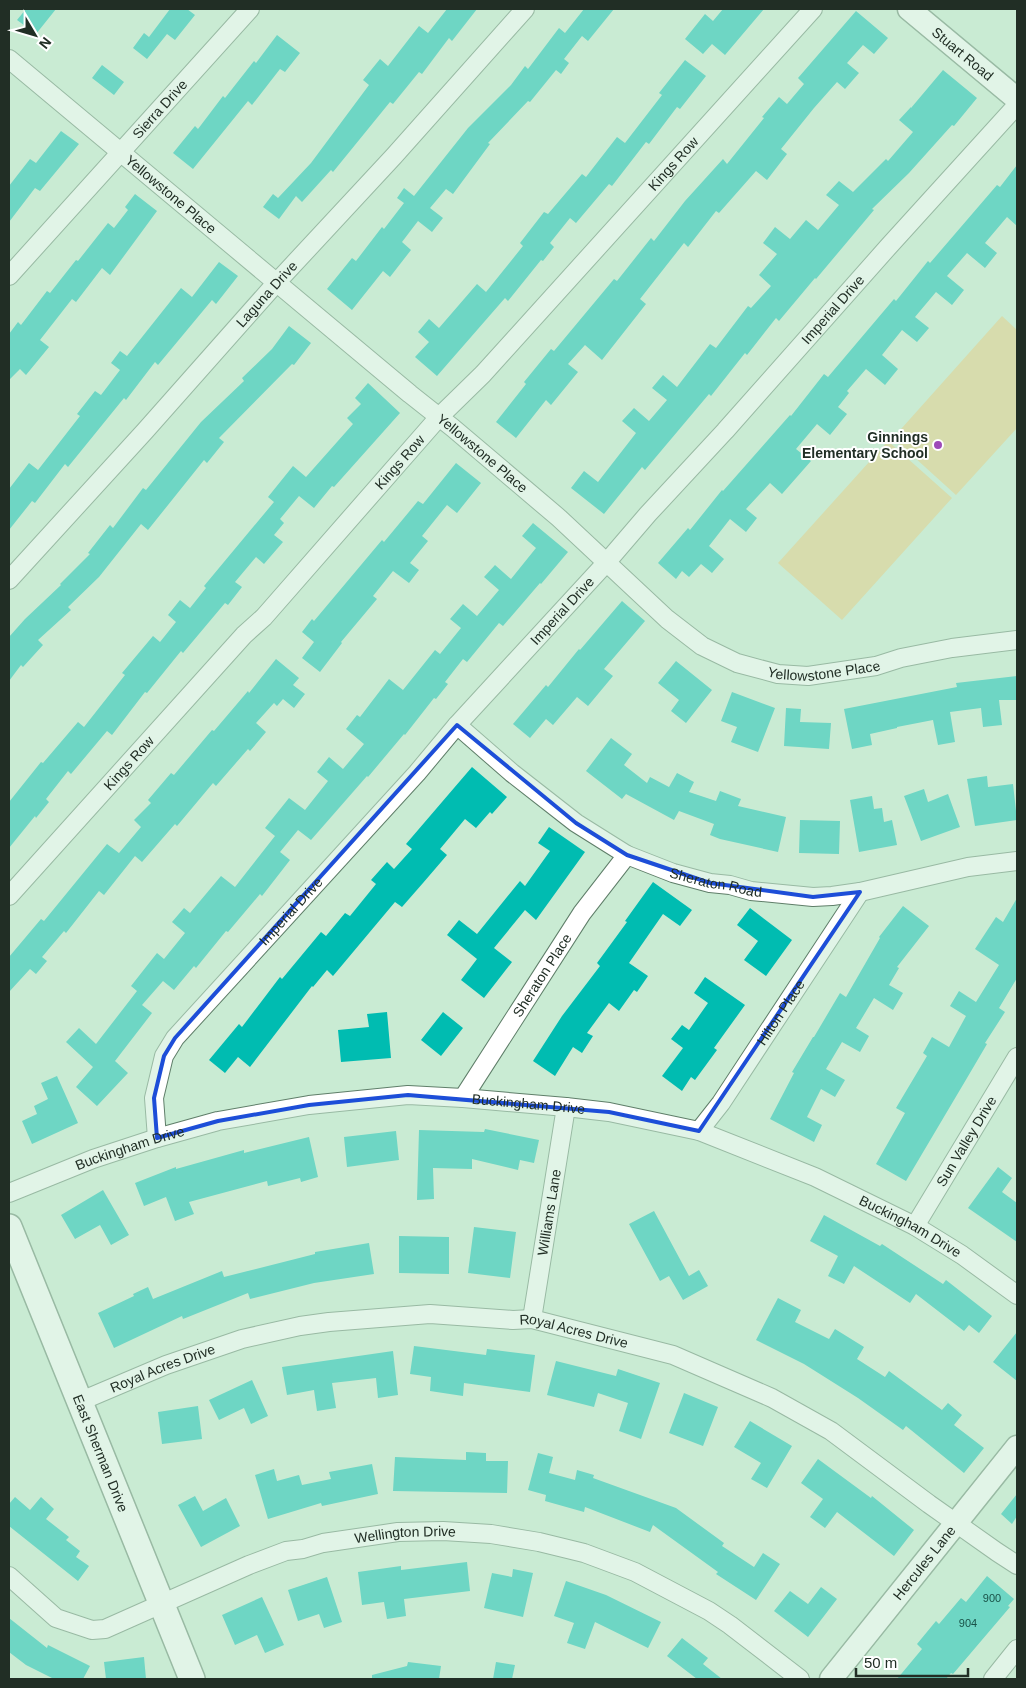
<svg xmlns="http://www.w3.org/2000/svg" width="1026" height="1688" font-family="Helvetica,sans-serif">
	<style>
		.green { fill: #e8cb7f }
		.building { fill: #00bcb1 }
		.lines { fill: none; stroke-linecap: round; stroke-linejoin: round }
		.minor-casing { stroke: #5f7e69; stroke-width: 20 }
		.tertiary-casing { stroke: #5f7e69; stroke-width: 25 }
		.secondary-casing { stroke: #5f7e69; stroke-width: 28 }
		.minor { stroke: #fff; stroke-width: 18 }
		.tertiary { stroke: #fff; stroke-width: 22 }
		.secondary { stroke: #fff; stroke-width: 25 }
		.marked { fill: none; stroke: #1d4ed8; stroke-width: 4; stroke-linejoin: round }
		.poi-dot { fill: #9e4ab9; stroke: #fff; stroke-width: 2 }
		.labels { text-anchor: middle; stroke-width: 4; stroke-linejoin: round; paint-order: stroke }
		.number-label { font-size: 11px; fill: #195248 }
		.street-label { font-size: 14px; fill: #212e25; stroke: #fff }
		.poi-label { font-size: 14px; font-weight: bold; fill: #212e25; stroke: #fff; text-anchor: end }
	</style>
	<rect width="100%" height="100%" fill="#c9ebd3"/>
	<path class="green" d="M1002,316L1017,330V428L956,495L893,438Z
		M888,441L952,498L842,620L778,563Z"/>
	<path class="building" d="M26,9H56L36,34L17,20Z
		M170,9H187L195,15L175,40L167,34L147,59L133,48L144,33L149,37Z
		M447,9H477L452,41L449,38L422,74L419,72L393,104L390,102L333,172L331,170L302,202L296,196L279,219L263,207L273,194L278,198L311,163L369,85L363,80L380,59L388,66L419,26L428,33Z
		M584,9H614L588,41L582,36L564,59L569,63L561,74L556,70L530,102L528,101L488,143L490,144L453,194L446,189L430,208L443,218L432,232L418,221L402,242L411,250L390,277L383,271L352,310L327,289L352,258L356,261L382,227L384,229L404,203L397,198L404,188L414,196L468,128L511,85L525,66L528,69L559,28L565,33Z
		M723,9H764L725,55L712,44L703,54L685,39L705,14L713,21Z
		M856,11L888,38L874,54L863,45L847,63L859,73L845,89L837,82L814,108L781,149L787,154L767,180L756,171L719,213L716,211L688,247L684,243L640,299L646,304L602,360L585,345L568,364L578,372L551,405L546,400L516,438L496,422L526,384L524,382L551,349L554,351L614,279L617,281L651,238L654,241L685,201L723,159L727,164L764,118L762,117L779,97L787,104L804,84L798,78Z
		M277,35L300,53L285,72L280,69L252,105L248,101L193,169L173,153L195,126L198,129L223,96L225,98L254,61L256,63Z
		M685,60L706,76L680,109L677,107L649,144L646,142L612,186L609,184L576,223L570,218L550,243L554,247L543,261L541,260L508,301L505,298L437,376L415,357L429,342L418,332L429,319L439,328L477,284L486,292L523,246L520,243L544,212L548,214L582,174L586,177L617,137L625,143L662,95L659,93Z
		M102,65L124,82L114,95L92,78Z
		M943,70L977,98L954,126L952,125L909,173L872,209L874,210L816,279L815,278L779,321L776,318L747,355L745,353L711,396L709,394L645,470L642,467L604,514L571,488L584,471L598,482L636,433L622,421L634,408L649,421L667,400L652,388L663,375L677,387L710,344L716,348L748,306L751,308L771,286L759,275L777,254L763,243L775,227L790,239L806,220L818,230L839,205L826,195L839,181L853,192L886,159L888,161L913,132L899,120L911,107V108Z
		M61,131L79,144L40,191L35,188L9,222V186L30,159L36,163Z
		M1017,165V226L1007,217L985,243L997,253L985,268L967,253L947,276L964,290L952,305L936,292L915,317L929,328L917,342L902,330L882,355L898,369L885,385L866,369L847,391L849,393L838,407L847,414L830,435L817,424L796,449L811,461L782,494L770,483L746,509L757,518L746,532L730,519L709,546L724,559L712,573L701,564L689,577L682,571L676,579L658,563L688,528L690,530L722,490L723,491L790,415L791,416L824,374L828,377L894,299L896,301L928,261L930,263L997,185L1000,187Z
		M135,194L157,211L110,275L102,268L76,302L72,299L40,340L49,347L26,375L20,369L9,380V334L18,322L21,325L47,291L50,293L76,260L78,261L108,223L114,228L128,210L125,207Z
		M219,262L238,276L216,304L212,300L158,365L155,362L126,400L124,398L68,467L65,464L35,503L32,501L9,530V489L29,463L38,470L80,416L77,414L95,391L101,395L120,370L111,363L120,351L127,356L181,288L192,297Z
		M289,326L311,343L294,365L292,364L219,438L224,442L207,463L204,460L148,530L141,524L99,577L68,607L71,610L38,640L43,645L23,667L21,665L9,681V637L25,619L61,585L60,584L90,554L88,553L110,525L113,528L143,488L146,490L201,422L244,381L242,378L272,349Z
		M368,383L400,413L334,487L332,486L314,508L299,496L280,519L284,523L274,535L283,542L264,564L256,557L235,582L242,587L228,605L225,603L183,653L181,651L147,693L145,692L112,735L107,731L71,774L68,771L46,799L49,802L36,818L35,816L9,848V802L41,762L43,763L78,722L84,727L125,675L122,673L153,636L160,642L176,622L168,615L180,600L190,608L206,588L204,586L274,502L268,497L293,466L306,477L353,424L347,418L361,404L355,398Z
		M456,463L481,483L457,513L447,505L422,536L428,541L410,563L419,570L409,583L393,571L373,596L377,599L341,642L342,643L320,672L302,658L314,642L302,632L312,619L314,621L382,540L384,542L418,501L423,504Z
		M533,523L568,552L541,584L540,583L503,626L499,623L467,662L463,659L445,682L448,684L436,699L434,698L405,735L404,734L368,777L367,776L311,840L298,830L280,852L290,860L262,896L260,894L228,932L226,931L196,968L194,966L174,990L163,981L142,1005L152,1013L115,1061L128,1073L97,1106L76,1087L93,1067L66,1042L79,1028L96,1044L137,991L131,986L157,953L164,959L185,933L172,922L184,908L190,913L221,876L235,887L275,836L265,828L289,798L305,810L328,781L317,772L329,757L343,769L364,744L346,729L357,715L360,717L389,679L403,690L435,650L440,654L461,628L450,619L463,604L477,616L499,590L484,577L495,565L511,579L536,548L522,536Z
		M622,601L645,621L604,669L613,676L588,706L577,697L553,725L546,719L530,738L513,724L546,685L548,687L579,649L580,650Z
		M276,659L299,678L293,685L305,694L294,708L283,699L277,706L274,703L256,723L266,732L250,751L248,749L216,786L213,783L177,826L175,824L142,862L135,856L104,895L99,891L66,933L64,931L42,957L47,961L36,974L30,969L9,992V957L41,919L44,921L107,844L119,853L141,827L134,820L151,803L148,800L171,773L174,775L212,730L214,731L248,691L249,693Z
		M676,661L712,690L686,723L671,711L679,700L658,683Z
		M1017,676V700H999L1002,725L983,727L981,708L950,712L955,742L938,745L933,720L897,727V728L870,734L872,745L852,749L844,709L957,687L956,683Z
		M732,692L775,708L758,752L731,742L737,727L721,721Z
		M786,708L801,709L800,722L831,723L829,749L784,746Z
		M611,738L632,754L624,765L647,783L650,777L669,787L677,773L694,782L689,792L716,801L720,791L741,799L738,806L786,817L778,852L720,839L710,835L714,824L679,811L674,820L626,794L622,799L586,771Z
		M472,767L507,797L492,814L490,812L476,828L465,819L440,849L447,855L423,883L402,907L395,902L333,976L327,970L313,987L312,986L250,1067L238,1057L225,1073L209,1060L239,1024L242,1027L280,977L282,979L321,932L326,936L345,913L350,916L376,884L371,880L387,862L394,869L412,849L406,844Z
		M987,776L988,787L1013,784L1017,820L975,826L967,779Z
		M924,789L928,802L948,794L960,827L921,841L904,796Z
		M872,796L874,809L882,808L884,822L892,820L897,845L859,852L850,800Z
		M800,820L840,821L839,854L799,853Z
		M549,827L585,852L536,920L525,910L494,948L512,962L484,998L461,980L477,959L447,935L459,920L477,934L520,881L525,886L550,851L538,843Z
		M653,882L692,910L680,926L663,914L629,963L648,976L637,992L634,990L619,1011L609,1003L587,1033L593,1036L582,1053L573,1047L555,1076L533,1061L562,1016L600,966L597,963L627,922L625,921Z
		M1017,898V978L999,1008L1005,1012L985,1043L987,1044L967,1078L906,1181L876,1164L905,1113L896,1108L927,1056L923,1053L932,1037L949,1047L966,1016L950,1006L959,991L976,1002L999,965L975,949L996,917L1003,922Z
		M903,906L929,926L897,967L899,968L889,985L903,993L893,1010L874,998L856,1028L869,1036L860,1052L842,1042L826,1069L845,1080L835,1097L821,1089L807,1117L822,1125L814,1142L770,1119L794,1073L792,1072L813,1037H814L840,993L846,997L880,938L879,937Z
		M750,908L792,940L766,976L744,960L758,941L737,925Z
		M705,977L745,1005L714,1048L717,1050L695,1080L691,1077L682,1091L662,1076L683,1048L671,1039L682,1025L689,1030L708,1003L694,993Z
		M387,1012L391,1058L341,1062L338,1030L369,1027L367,1014Z
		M443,1012L463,1028L441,1056L421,1040Z
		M57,1076L78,1123L32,1144L22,1121L37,1114L34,1106L48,1099L41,1083Z
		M485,1129L539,1140L534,1163L520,1160L518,1170L472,1159V1169L433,1168L434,1199L417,1200L419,1130L484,1132Z
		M396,1131L399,1160L347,1167L344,1137Z
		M309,1137L318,1177L301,1182L300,1178L268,1186L267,1181L189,1202L194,1214L175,1221L166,1197L144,1206L135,1183L176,1167V1169L244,1150V1153Z
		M998,1167L1012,1178L1002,1192L1017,1203V1242L968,1208Z
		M103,1190L129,1235L111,1245L100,1225L75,1239L61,1215Z
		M654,1211L689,1276L699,1270L708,1286L683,1300L669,1276L660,1281L629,1224Z
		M824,1215L880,1246L882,1244L943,1284L946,1280L992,1316L979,1333L969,1325L964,1331L916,1294L910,1303L854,1266L844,1284L828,1276L838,1256L810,1241Z
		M474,1227L516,1232L510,1278L468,1273Z
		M399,1236L449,1237V1274L399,1273Z
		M369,1243L374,1274L314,1283L250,1299L248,1293L183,1319L182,1316L114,1348L98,1313L134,1296L133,1294L148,1287L153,1299L222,1271L224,1277L315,1254V1252Z
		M778,1298L801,1310L795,1322L829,1339L835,1329L864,1347L857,1359L885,1377L889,1371L942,1410L948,1403L962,1415L954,1425L984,1448L964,1473L906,1426L903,1430L858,1398L804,1364L756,1340Z
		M1017,1332V1381L993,1362Z
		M414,1346L486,1355L487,1349L535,1355L530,1392L464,1383L463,1396L430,1391L431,1377L410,1374Z
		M393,1351L398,1395L378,1398L376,1378L332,1383L336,1408L317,1411L314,1390L287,1395L282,1367Z
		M556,1361L616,1376L618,1369L660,1383L641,1439L619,1431L628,1403L598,1393L594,1407L547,1395Z
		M252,1380L268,1416L251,1424L244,1408L219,1420L209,1400Z
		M684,1393L718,1407L703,1446L669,1433Z
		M198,1406L202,1439L162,1444L158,1412Z
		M750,1421L792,1446L767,1488L751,1479L761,1463L734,1447Z
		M466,1452L486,1453V1461H508L507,1493L393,1491L395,1457L466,1460Z
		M538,1453L553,1457L549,1473L575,1480L577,1470L594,1475L593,1478L676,1508L724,1543L722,1546L754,1567L763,1553L780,1564L756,1600L716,1574L718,1572L653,1525L650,1532L585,1507L584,1512L545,1501L546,1495L528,1490Z
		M818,1459L871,1498L872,1496L914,1530L894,1556L837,1512L825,1528L810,1517L823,1499L801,1483Z
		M372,1464L378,1494L322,1506L321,1503L268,1519L255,1475L274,1469L277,1481L299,1475L302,1485L331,1479L329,1472Z
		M1017,1494V1516L1012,1524L1001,1514Z
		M195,1496L203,1511L226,1498L240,1526L201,1547L178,1505Z
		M15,1497L30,1510L41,1497L54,1509L46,1519L69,1537L66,1540L80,1551L76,1557L89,1566L78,1581L9,1526V1504Z
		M467,1562L470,1591L404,1599L406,1616L387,1619L384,1602L362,1605L358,1572L401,1566V1570Z
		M513,1569L533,1573L523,1617L484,1608L492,1573L512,1577Z
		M987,1576L1014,1599L1008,1606L1010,1607L953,1674L951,1673L946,1679H897L922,1649L917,1644L936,1621L939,1624L961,1598L966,1602Z
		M327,1577L342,1622L324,1628L319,1614L298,1621L288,1590Z
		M566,1581L606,1595L661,1622L648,1648L595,1622L585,1649L567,1643L574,1623L554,1616Z
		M821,1587L837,1599L808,1637L774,1611L790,1591L808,1604Z
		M262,1597L284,1645L265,1653L257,1635L235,1645L222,1615Z
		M9,1618L47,1648L48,1645L90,1666L83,1679H54L26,1665L9,1652Z
		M682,1638L708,1658L703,1664L722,1679H697L667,1656Z
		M144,1657L146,1679H106L104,1662Z
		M408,1662L441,1666L439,1679H372V1675L407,1666Z
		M496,1662L515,1665L512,1679H493Z"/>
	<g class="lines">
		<g class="minor-casing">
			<g id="minor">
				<path id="s1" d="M9,59L410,394L453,428L559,518L667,619L702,646L737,663L778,674L808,676L876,666L901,658L952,648L1017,640"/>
				<path id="s2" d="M9,276L250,9"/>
				<path id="s3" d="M9,580L145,431L277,282L394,156L525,9"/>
				<path id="s4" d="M457,725L512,773L576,823L627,855L673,873L710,883L730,885L751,891L813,897L832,896L860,892L968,867L1017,861"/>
				<path id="s5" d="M9,896L244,635L264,617L439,417L483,374L813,9"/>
				<path id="s6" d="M463,1098L582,913L627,855"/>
				<path id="s7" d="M699,1131L721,1103L860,892"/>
				<path id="s8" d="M157,1138L154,1098L164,1056L175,1038L417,773L457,725L606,563L648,514L725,431L889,246L1017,105"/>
				<path id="s9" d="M9,1193L93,1159L157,1138L218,1121L309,1105L408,1095L463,1098L566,1107L609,1112L699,1131L815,1177L915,1226L962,1255L1017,1295"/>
				<path id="s10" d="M915,1226L1017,1057"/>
				<path id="s11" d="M532,1319L566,1107"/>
				<path id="s12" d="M81,1401L166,1365L242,1339L300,1326L329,1322L430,1314L513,1320L532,1319L673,1355L772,1398L831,1431L929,1504L997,1552L1017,1565"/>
				<path id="s13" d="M9,1576L56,1618L92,1630L105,1629L249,1565L286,1551L303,1549L323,1543L398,1532L443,1531L491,1534L539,1542L584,1553L635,1572L709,1611L730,1625L800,1679"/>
				<path d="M993,1679L1017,1649"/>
			</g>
		</g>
		<g class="tertiary-casing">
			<g id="tertiary">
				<path id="s14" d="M909,9L1017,99"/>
				<path id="s15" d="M831,1679L1017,1447"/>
			</g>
		</g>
		<g class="secondary-casing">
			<g id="secondary">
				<path id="s16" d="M9,1227L192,1679"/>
			</g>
		</g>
		<use href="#minor" class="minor"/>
		<use href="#tertiary" class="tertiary"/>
		<use href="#secondary" class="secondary"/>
	</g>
	<path d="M0 0H1026V1688H0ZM457,725L576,823L627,855L710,883L813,897L860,892L699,1131L609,1112L408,1095L309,1105L218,1121L157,1138L154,1098L164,1056L175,1038Z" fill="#c9ebd3" fill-opacity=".55" fill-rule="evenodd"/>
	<path class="marked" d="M457,725L576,823L627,855L710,883L813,897L860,892L699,1131L609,1112L408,1095L309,1105L218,1121L157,1138L154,1098L164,1056L175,1038Z"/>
	<circle class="poi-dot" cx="938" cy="445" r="5"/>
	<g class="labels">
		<g class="number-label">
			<text x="992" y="1602">900</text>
			<text x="968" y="1627">904</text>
		</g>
		<g class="street-label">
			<text dy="5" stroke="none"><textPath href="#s14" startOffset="70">Stuart Road</textPath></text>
			<text dy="5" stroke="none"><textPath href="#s2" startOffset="225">Sierra Drive</textPath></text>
			<text dy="5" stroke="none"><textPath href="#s5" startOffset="989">Kings Row</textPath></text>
			<text dy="5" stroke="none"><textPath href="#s1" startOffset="211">Yellowstone Place</textPath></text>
			<text dy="5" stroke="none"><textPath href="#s3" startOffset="385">Laguna Drive</textPath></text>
			<text dy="5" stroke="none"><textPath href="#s8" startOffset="1086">Imperial Drive</textPath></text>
			<text dy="5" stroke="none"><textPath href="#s1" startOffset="616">Yellowstone Place</textPath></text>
			<text dy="5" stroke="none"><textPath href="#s5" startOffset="584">Kings Row</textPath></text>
			<text dy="5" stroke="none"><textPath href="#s8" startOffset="681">Imperial Drive</textPath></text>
			<text dy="5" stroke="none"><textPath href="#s1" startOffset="1036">Yellowstone Place</textPath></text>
			<text dy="5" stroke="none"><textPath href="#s5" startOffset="179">Kings Row</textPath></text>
			<text dy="5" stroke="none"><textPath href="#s4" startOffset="308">Sheraton Road</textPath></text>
			<text dy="5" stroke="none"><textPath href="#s8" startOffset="276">Imperial Drive</textPath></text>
			<text dy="5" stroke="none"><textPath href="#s6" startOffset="146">Sheraton Place</textPath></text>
			<text dy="5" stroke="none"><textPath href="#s7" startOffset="144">Hilton Place</textPath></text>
			<text dy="5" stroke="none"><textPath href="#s9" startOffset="534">Buckingham Drive</textPath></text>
			<text dy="5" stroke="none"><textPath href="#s10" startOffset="99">Sun Valley Drive</textPath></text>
			<text dy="5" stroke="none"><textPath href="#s9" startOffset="129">Buckingham Drive</textPath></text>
			<text dy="5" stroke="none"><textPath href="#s11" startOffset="108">Williams Lane</textPath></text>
			<text dy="5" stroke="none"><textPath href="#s9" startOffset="939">Buckingham Drive</textPath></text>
			<text dy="5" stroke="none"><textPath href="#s12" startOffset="508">Royal Acres Drive</textPath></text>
			<text dy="5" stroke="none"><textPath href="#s12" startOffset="88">Royal Acres Drive</textPath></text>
			<text dy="5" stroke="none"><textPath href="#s16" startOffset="244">East Sherman Drive</textPath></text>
			<text dy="5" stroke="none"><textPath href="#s13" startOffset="432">Wellington Drive</textPath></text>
			<text dy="5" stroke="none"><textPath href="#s15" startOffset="149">Hercules Lane</textPath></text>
		</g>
		<g class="poi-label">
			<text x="928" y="442">Ginnings<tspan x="928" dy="16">Elementary School</tspan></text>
		</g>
	</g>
	<rect width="1026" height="1688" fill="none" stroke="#212e25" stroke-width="20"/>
	<g transform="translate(35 35) rotate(128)" stroke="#ffffff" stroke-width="4" paint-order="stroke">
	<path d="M0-4L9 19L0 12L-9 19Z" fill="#212e25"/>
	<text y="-8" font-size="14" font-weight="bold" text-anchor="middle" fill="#212e25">N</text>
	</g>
	<path d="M856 1668v8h112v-8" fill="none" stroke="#212e25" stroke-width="2.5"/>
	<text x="864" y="1668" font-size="15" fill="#212e25" stroke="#ffffff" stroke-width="4" paint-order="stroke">50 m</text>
</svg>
